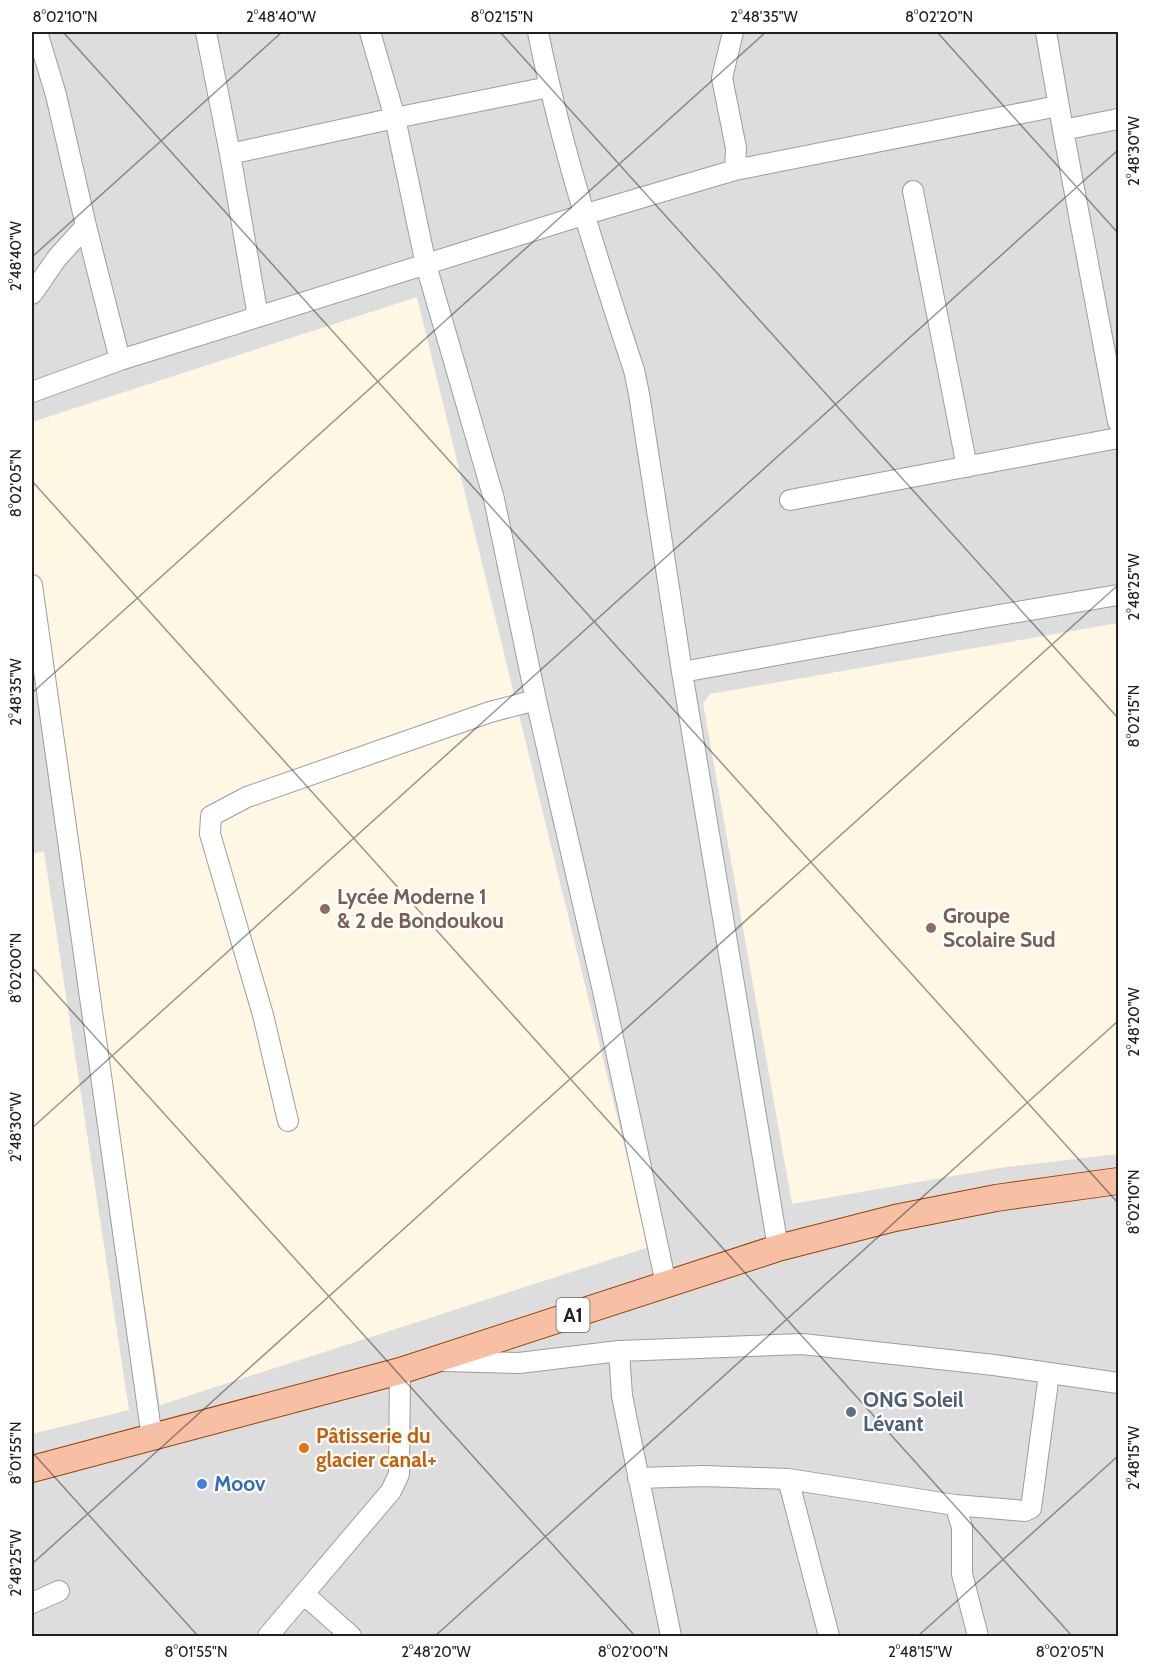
<svg xmlns="http://www.w3.org/2000/svg" width="1150" height="1668" font-family="Cabin,sans-serif">
	<style>
		.residential { fill: #dedddd }
		.education { fill: #fef7e3 }
		.lines { fill: none; stroke-linecap: round; stroke-linejoin: round }
		.minor-casing { stroke: #9d9d9d; stroke-width: 22 }
		.major-casing { stroke: #954507; stroke-width: 28 }
		.minor { stroke: #fff; stroke-width: 20 }
		.major { stroke: #f7c0a5; stroke-width: 26 }
		.ticks { fill: none; stroke: #202020; stroke-width: 1.5; stroke-opacity: 0.45 }
		.education-dot { fill: #8d6e63; stroke: #fff; stroke-width: 2 }
		.service-dot { fill: #5c6f8a; stroke: #fff; stroke-width: 2 }
		.food-dot { fill: #e8710a; stroke: #fff; stroke-width: 2 }
		.shop-dot { fill: #3f7fe0; stroke: #fff; stroke-width: 2 }
		.labels { text-anchor: middle; stroke-width: 4.5; stroke-linejoin: round; paint-order: stroke }
		.shield { fill: #fff; stroke: #636363; stroke-width: 1.5 }
		.shield-label { font-size: 20px; font-weight: bold; fill: #202020 }
		.education-label { font-size: 21px; font-weight: bold; fill: #785e54; stroke: #fff; text-anchor: start }
		.service-label { font-size: 21px; font-weight: bold; fill: #4e5e75; stroke: #fff; text-anchor: start }
		.food-label { font-size: 21px; font-weight: bold; fill: #c56008; stroke: #fff; text-anchor: start }
		.shop-label { font-size: 21px; font-weight: bold; fill: #366cbe; stroke: #fff; text-anchor: start }
		.neatline { fill: none; stroke: #202020; stroke-width: 2 }
		.ticks-label { font-size: 15px; text-anchor: middle; fill: #202020 }
	</style>
	<rect width="100%" height="100%" fill="#f0ebe7"/>
	<path class="residential" d="M32,32H1118V1636H32Z"/>
	<path class="education" d="M417,297L649,1247L160,1405L32,571V422Z
		M1118,623V1154L999,1168L792,1204L703,703L710,694Z
		M44,851L129,1410L32,1434V854Z"/>
	<g class="lines">
		<g class="minor-casing">
			<path id="minor" d="M37,32L56,95L86,226L120,360
				M206,32L230,154L258,317
				M370,32L395,118L426,265L494,499L536,700L603,991L666,1284
				M538,32C561,147 597,258 634,370L639,394L682,672L778,1248
				M733,32L722,78L736,148L735,170
				M1046,32L1063,130L1118,422
				M1063,130L1118,119
				M230,154L395,118L549,87
				M913,191L967,467
				M32,294L57,258L86,226
				M32,392L120,360L583,215L735,170L1058,106
				M790,500L1118,438
				M32,585L152,1438
				M682,672L982,618L1118,595
				M288,1121L263,1015L210,834L211,816L247,797L490,712L536,700
				M619,1351L622,1396L671,1636
				M443,1361L519,1363L619,1351L802,1344L994,1365L1118,1383
				M638,1478L704,1476L788,1479L955,1505
				M788,1479L829,1636
				M305,1595L351,1636
				M32,1603L59,1591
				M268,1636L391,1491L399,1474L400,1371
				M978,1636L962,1574V1527L955,1505L1025,1511L1031,1508L1049,1374"/>
		</g>
		<g class="major-casing">
			<path id="major" d="M32,1469L400,1371L778,1248L895,1218L996,1198L1118,1181"/>
		</g>
		<use href="#minor" class="minor"/>
		<use href="#major" class="major"/>
	</g>
	<path class="ticks" d="M63,32L1118,1203M500,32L1118,718M937,32L1118,233M32,257L282,32M32,481L1072,1636M32,693L766,32M32,967L635,1636M32,1128L1118,150M32,1452L198,1636M32,1564L1118,585M435,1636L1118,1021M918,1636L1118,1456"/>
	<g class="education-dot">
		<circle cx="325" cy="909" r="6"/>
		<circle cx="931" cy="928" r="6"/>
	</g>
	<circle class="service-dot" cx="851" cy="1412" r="6"/>
	<circle class="food-dot" cx="304" cy="1448" r="6"/>
	<circle class="shop-dot" cx="202" cy="1484" r="6"/>
	<g class="labels">
		<rect class="shield" x="556.5" y="1298" width="33" height="34" rx="4.5"/>
		<g class="shield-label">
			<text x="573" y="1322">A1</text>
		</g>
		<g class="education-label">
			<text x="337" y="904">Lycée Moderne 1<tspan x="337" dy="24">&amp; 2 de Bondoukou</tspan></text>
			<text x="943" y="923">Groupe<tspan x="943" dy="24">Scolaire Sud</tspan></text>
		</g>
		<g class="service-label">
			<text x="863" y="1407">ONG Soleil<tspan x="863" dy="24">Lévant</tspan></text>
		</g>
		<g class="food-label">
			<text x="316" y="1443">Pâtisserie du<tspan x="316" dy="24">glacier canal+</tspan></text>
		</g>
		<g class="shop-label">
			<text x="214" y="1491">Moov</text>
		</g>
	</g>
	<rect width="1150" height="1668" fill="none" stroke="#ffffff" stroke-width="66"/>
	<rect x="33" y="33" width="1084" height="1602" class="neatline"/>
	<g class="ticks-label">
		<text x="65" y="22">8°02'10"N</text>
		<text x="281" y="22">2°48'40"W</text>
		<text x="502" y="22">8°02'15"N</text>
		<text x="764" y="22">2°48'35"W</text>
		<text x="939" y="22">8°02'20"N</text>
		<text transform="translate(1134 151) rotate(-90)" y="5">2°48'30"W</text>
		<text transform="translate(16 256) rotate(-90)" y="5">2°48'40"W</text>
		<text transform="translate(16 483) rotate(-90)" y="5">8°02'05"N</text>
		<text transform="translate(1134 587) rotate(-90)" y="5">2°48'25"W</text>
		<text transform="translate(16 692) rotate(-90)" y="5">2°48'35"W</text>
		<text transform="translate(1134 716) rotate(-90)" y="5">8°02'15"N</text>
		<text transform="translate(16 968) rotate(-90)" y="5">8°02'00"N</text>
		<text transform="translate(1134 1022) rotate(-90)" y="5">2°48'20"W</text>
		<text transform="translate(16 1127) rotate(-90)" y="5">2°48'30"W</text>
		<text transform="translate(1134 1202) rotate(-90)" y="5">8°02'10"N</text>
		<text transform="translate(16 1453) rotate(-90)" y="5">8°01'55"N</text>
		<text transform="translate(1134 1458) rotate(-90)" y="5">2°48'15"W</text>
		<text transform="translate(16 1563) rotate(-90)" y="5">2°48'25"W</text>
		<text x="196" y="1657">8°01'55"N</text>
		<text x="436" y="1657">2°48'20"W</text>
		<text x="633" y="1657">8°02'00"N</text>
		<text x="920" y="1657">2°48'15"W</text>
		<text x="1070" y="1657">8°02'05"N</text>
	</g>
</svg>
